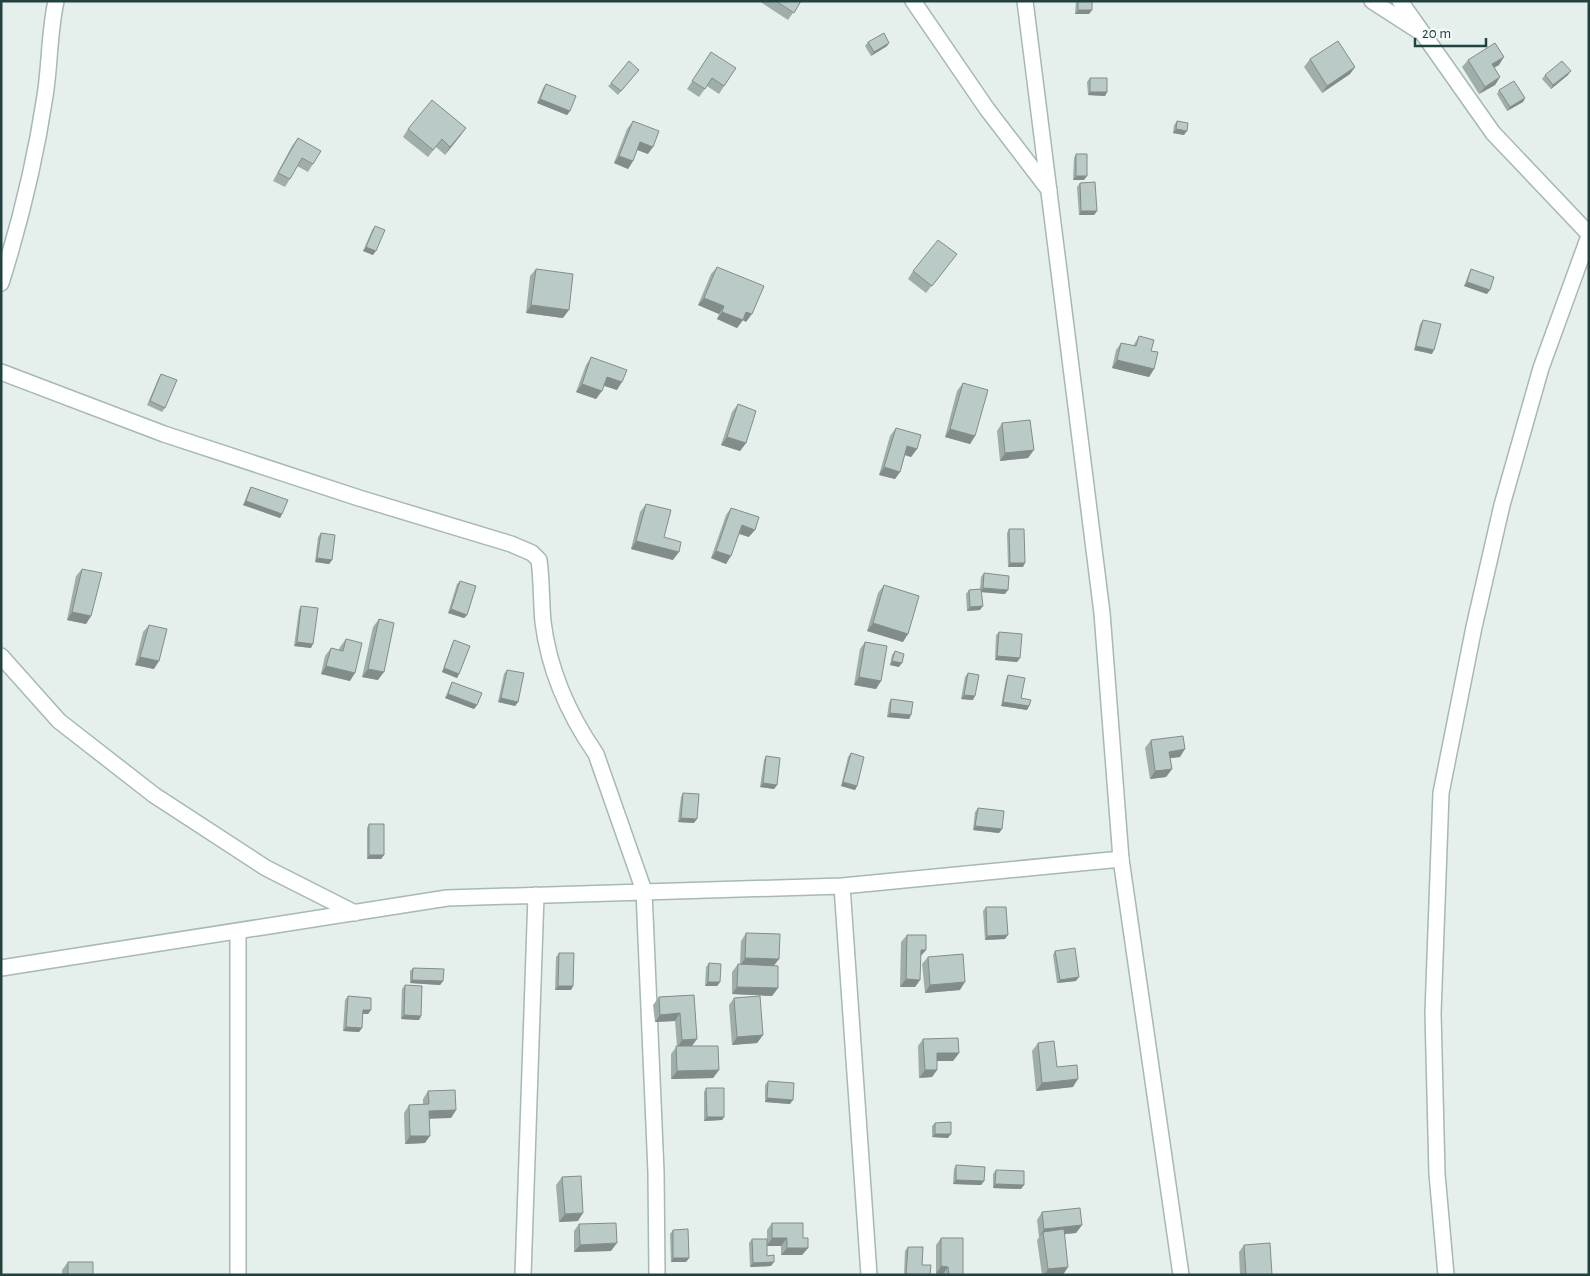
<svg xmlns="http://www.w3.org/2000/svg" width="1590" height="1276" font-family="'Alegreya Sans',sans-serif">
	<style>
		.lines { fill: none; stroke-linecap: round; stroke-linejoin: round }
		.minor-casing { stroke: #a7b8b5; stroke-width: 18 }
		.tertiary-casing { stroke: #a7b8b5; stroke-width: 18 }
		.minor { stroke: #fff; stroke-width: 15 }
		.tertiary { stroke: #fff; stroke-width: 15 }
		.wall { fill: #a0aeaa }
		.shaded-wall { fill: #828d8b }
		.building { fill: #bacac6; stroke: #828d8b }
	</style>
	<rect width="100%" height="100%" fill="#e5efec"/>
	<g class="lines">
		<g class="minor-casing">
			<path id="minor" d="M913,1L987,109L1049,190
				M1372,1L1417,30
				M1400,1L1493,133L1589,234
				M1,283C19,226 36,156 45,96C50,65 49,33 56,1
				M1,372L164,434L359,498L511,544L532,553L539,560C542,581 541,601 543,622C549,670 569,715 596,754L644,891L656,1172L657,1275
				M1,656L59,721L154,795L266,868L355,913
				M842,886L869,1275
				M1,968L447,898L842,886L1121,859
				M238,1275V931
				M523,1275L536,895
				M1446,1275L1437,1174L1433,1013L1441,793L1474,627L1502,505L1541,368L1589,236"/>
		</g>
		<g class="tertiary-casing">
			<path id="tertiary" d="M1025,1L1102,613L1121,859L1181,1275"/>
		</g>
		<use href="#minor" class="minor"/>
		<use href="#tertiary" class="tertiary"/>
	</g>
	<path class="wall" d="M759,1H801L788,20Z
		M1076,1H1092V10L1089,14H1075Z
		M868,42L887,46L871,56L865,46Z
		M1310,59L1355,67L1350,74L1322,93L1304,67Z
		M706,60L736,68L719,94L707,86L699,97L687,89Z
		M1468,60L1499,65L1494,67L1500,77L1495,85L1479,94L1462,67Z
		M639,70L618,95L608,86L611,83Z
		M1545,75H1568L1551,89L1542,79Z
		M1090,78L1107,92L1105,96L1088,95L1087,82Z
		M546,84L570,111L567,115L537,103L543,88Z
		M1499,90L1525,98L1523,102L1507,111L1497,94Z
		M633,121L648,154L637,150L633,161L628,169L614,163L627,129Z
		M1177,121L1184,135L1173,133L1174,125Z
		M466,128L445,155L436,147L428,157L403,137L408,129Z
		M298,138L313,164L308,172L297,166L290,179L285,187L273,181L292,146Z
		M1076,154L1084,180H1073L1074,158Z
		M1080,183L1097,211L1094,215H1079L1077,187Z
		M375,226L373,255L363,251L372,230Z
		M957,254L926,293L908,279L913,271Z
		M717,267L746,322L743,320L737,328L717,319L719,314L698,305L711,274Z
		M536,269L563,318L526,313L530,276Z
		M1471,269L1487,294L1464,286L1469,273Z
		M1423,320L1432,354L1414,350L1420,324Z
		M1139,336L1151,351L1154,369L1149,377L1112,368L1116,350L1121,343L1133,346Z
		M591,357L617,390L604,385L596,399L576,392L586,365Z
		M161,374L165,408L162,412L147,405L159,377Z
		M963,383L975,436L970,444L945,437L957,391Z
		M738,404L746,443L740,451L721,445L732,412Z
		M1002,423L1028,458L1000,461L997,431Z
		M896,428L917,449L911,457L905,455L900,472L895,479L879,475L890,436Z
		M251,487L282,514L280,518L243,505L249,490Z
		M646,504L664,537L673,560L631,549L640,512Z
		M731,508L749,537L739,534L726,564L711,558L726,515Z
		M1009,529L1023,567H1008L1007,533Z
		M321,533L332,560L329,564L315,562L318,537Z
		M82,569L91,616L86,624L67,620L76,576Z
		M984,573L1005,594L981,592L980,610L967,611L966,594L969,590L980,589L981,577Z
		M460,581L467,615L464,618L448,613L457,584Z
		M884,585L903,642L867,631L878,593Z
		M301,606L311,648L294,646L299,610Z
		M379,619L378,680L362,677L373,627Z
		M149,625L154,669L135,665L143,632Z
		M999,632L1020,658L1017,662L995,660L996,635Z
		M346,639L350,681L321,674L325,656L331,648L339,650L340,647Z
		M454,640L459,674L457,678L442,672L452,644Z
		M865,642L881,681L876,689L854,685L860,649Z
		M895,651L899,667L890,665L892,655Z
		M507,670L518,702L515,706L498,702L504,674Z
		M968,673L973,700L961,699L965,677Z
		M1008,675L1021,698L1029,706L1027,710L1001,706L1006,679Z
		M452,682L477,705L474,709L445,698L450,686Z
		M891,699L911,715L909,719L887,717L889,703Z
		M1151,740L1180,757L1170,758L1172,769L1166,777L1150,779L1145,748Z
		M851,753L857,786L855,790L841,786L848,757Z
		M766,756L777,785L774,789L760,787L764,760Z
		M683,793L694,823L678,822L681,797Z
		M978,808L1002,829L999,833L973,830L975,812Z
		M369,824L384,855L381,859H367V828Z
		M986,907L1005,939L985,940L983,911Z
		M746,933L774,966L778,988L772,996L732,994V972L738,964H740L741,941Z
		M907,935L920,957V980L915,987H900L901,942Z
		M1055,951L1076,981L1057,983L1053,955Z
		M559,953L573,986L571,990H555L556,957Z
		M928,957L960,990L925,993L922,964Z
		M709,963L720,982L717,986H705L706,967Z
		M413,968L443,981L440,985L410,983V971Z
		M405,985L421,1016L419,1020L401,1019L402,989Z
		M694,995L697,1039L692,1046L719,1070L713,1078L671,1079V1054L677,1046L675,1021L655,1022L653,1005L659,997Z
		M348,996L371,1010L368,1014H362V1028L359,1032L343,1031L345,1000Z
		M734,998L763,1035L757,1043L732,1045L729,1005Z
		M923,1039L959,1053L953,1061H937V1070L932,1077L919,1078L918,1046Z
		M1038,1043L1057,1067L1073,1087L1036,1091L1032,1051Z
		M768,1081L790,1104L765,1102V1085Z
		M706,1088L724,1117L722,1120L704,1121V1092Z
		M428,1091L456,1110L451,1118H430L425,1143L405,1144L404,1113L409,1105L423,1104V1099Z
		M935,1123L948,1138L932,1137V1126Z
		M956,1165L984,1181L981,1185L953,1184L954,1169Z
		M996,1170L1021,1189L993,1188V1174Z
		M562,1177L578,1221L559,1222L556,1185Z
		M1042,1212L1082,1225L1076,1233L1064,1234L1063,1275H1042L1037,1240L1040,1236L1039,1237L1037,1220Z
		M772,1223L803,1238L808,1248L802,1255H781V1246H767V1256L771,1266L750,1267L749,1243L752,1239H767V1230Z
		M579,1224L611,1251L574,1252V1231Z
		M673,1230L689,1258L686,1262H671L670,1234Z
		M941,1238L963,1275L936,1274V1245Z
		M1244,1245L1272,1275H1240L1239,1252Z
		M908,1247L922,1265L930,1275H904L905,1251Z
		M68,1262L93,1275H62V1270Z"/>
	<path class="shaded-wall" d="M1078,10H1092L1089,14H1075Z
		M889,43L887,46L871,56L874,52Z
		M1504,57L1499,65L1487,72L1492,64Z
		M1355,67L1350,74L1322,93L1327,86Z
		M1571,71L1568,75L1551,89L1553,85Z
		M1500,77L1495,85L1479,94L1485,87Z
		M1090,92H1107L1105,96L1088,95Z
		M1525,98L1523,102L1507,111L1510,107Z
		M540,99L570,111L567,115L537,103Z
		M466,128L461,135L445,155L450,147Z
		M1176,129L1187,131L1184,135L1173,133Z
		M640,142L653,147L648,154L635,149Z
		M619,156L633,161L628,169L614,163Z
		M1076,176H1087L1084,180H1073Z
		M1081,211H1097L1094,215H1079Z
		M366,247L376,251L373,255L363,251Z
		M1467,282L1490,290L1487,294L1464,286Z
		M704,298L724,306L719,314L698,305Z
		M531,305L569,310L563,318L526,313Z
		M722,312H746L752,314L746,322L743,320L737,328L717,319Z
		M1416,346L1434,350L1432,354L1414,350Z
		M1117,360L1154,369L1149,377L1112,368Z
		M607,377L622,382L617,390L601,385Z
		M582,384L602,391L596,399L576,392Z
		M950,429L975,436L970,444L945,437Z
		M727,437L746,443L740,451L721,445Z
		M907,446L917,449L911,457L902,454Z
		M1034,450L1028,458L1000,461L1005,453Z
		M884,467L900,472L895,479L879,475Z
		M246,501L282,514L280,518L243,505Z
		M742,525L755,530L749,537L737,533Z
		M636,541L679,552L673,560L631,549Z
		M716,551L731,556L726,564L711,558Z
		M317,558L332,560L329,564L315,562Z
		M1010,563H1025L1023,567H1008Z
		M983,588L1008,590L1005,594L980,592Z
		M983,606L980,610L967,611L970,607Z
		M451,609L467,615L464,618L448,613Z
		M72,612L91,616L86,624L67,620Z
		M873,623L908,634L903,642L867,631Z
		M297,642L313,644L311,648L294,646Z
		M997,656L1020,658L1017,662L995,660Z
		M140,657L159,661L154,669L135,665Z
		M892,661L902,663L899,667L890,665Z
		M326,666L355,673L350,681L321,674Z
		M444,668L459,674L457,678L442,672Z
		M368,669L384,672L378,680L362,677Z
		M859,677L881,681L876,689L854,685Z
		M448,694L477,705L474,709L445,698Z
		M964,695L975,696L973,700L961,699Z
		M501,698L518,702L515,706L498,702Z
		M1003,702L1029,706L1027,710L1001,706Z
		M890,713L911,715L909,719L887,717Z
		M1185,749L1180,757L1164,759L1169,752Z
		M1172,769L1166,777L1150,779L1155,771Z
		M843,782L857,786L855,790L841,786Z
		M763,783L777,785L774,789L760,787Z
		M681,818L697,819L694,823L678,822Z
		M975,826L1002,829L999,833L973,830Z
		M369,855H384L381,859H367Z
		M1008,935L1005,939L985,940L987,936Z
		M921,950H926L920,957Z
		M745,958L779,959L773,967L740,966Z
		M1079,977L1076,981L1057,983L1060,980Z
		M906,979L920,980L915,987H900Z
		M412,980L443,981L440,985L410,983Z
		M708,982H720L717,986H705Z
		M965,982L960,990L925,993L930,985Z
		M558,986H573L571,990H555Z
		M737,987L778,988L772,996L732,994Z
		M363,1010H371L368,1014H360Z
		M680,1013L675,1021L655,1022L660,1015Z
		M404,1015L421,1016L419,1020L401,1019Z
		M346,1027L362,1028L359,1032L343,1031Z
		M763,1035L757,1043L732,1045L737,1037Z
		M697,1039L691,1047L677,1048L682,1040Z
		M937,1053H959L953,1061H931Z
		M719,1070L713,1078L671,1079L677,1071Z
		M925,1070H937L932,1077L919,1078Z
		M1078,1079L1073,1087L1036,1091L1042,1083Z
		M767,1098L793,1100L790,1104L765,1102Z
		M456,1110L451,1118L424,1119L429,1111Z
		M707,1117H724L722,1120L704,1121Z
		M935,1134H951L948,1138L932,1137Z
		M410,1136H430L425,1143L405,1144Z
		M956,1180L984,1181L981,1185L953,1184Z
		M995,1184L1024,1185L1021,1189L993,1188Z
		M583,1213L578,1221L559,1222L565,1214Z
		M1082,1225L1076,1233L1043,1236V1232L1040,1236L1039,1237L1044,1229Z
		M772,1238H787L781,1246H767Z
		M617,1243L611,1251L574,1252L580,1245Z
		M787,1248H808L802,1255H781Z
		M673,1258H689L686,1262H671Z
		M774,1262L771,1266L750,1267L753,1263Z
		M941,1266L948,1267L943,1274H936Z
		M1068,1267L1063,1275H1044L1048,1269Z"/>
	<path class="building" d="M776,1H801L794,13Z
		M1078,1H1092V10H1078Z
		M884,33L889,43L874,52L868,42Z
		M1338,41L1355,67L1327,86L1310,59Z
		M1495,43L1504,57L1492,64L1500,77L1485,87L1468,60Z
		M711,52L736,68L724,86L712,78L705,89L692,81Z
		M629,61L639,70L621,91L611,83Z
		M1562,61L1571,71L1553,85L1545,75Z
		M1090,78H1107V92H1090Z
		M1514,81L1525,98L1510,107L1499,90Z
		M546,84L576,96L570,111L540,99Z
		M432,100L466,128L450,147L442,139L433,150L408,129Z
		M633,121L659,131L653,147L640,142L633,161L619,156Z
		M1177,121L1188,123L1187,131L1176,129Z
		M298,138L321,151L313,164L302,158L290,179L278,173Z
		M1076,154H1087V176H1076Z
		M1095,182L1097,211H1081L1080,183Z
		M375,226L385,230L376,251L366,247Z
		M938,240L957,254L932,286L913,271Z
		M717,267L764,286L752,314L746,312L743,320L722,312L724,306L704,298Z
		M536,269L573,274L569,310L531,305Z
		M1471,269L1494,277L1490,290L1467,282Z
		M1423,320L1441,324L1434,350L1416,346Z
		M1139,336L1154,340L1151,351L1158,352L1154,369L1117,360L1121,343L1136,346Z
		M591,357L627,370L622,382L607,377L602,391L582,384Z
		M161,374L177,380L165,408L150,401Z
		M963,383L988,390L975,436L950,429Z
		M738,404L756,411L746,443L727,437Z
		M1030,420L1034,450L1005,453L1002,423Z
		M896,428L921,435L917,449L907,446L900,472L884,467Z
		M251,487L288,500L282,514L246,501Z
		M646,504L671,510L664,537L681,542L679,552L636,541Z
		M731,508L759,517L755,530L742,525L731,556L716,551Z
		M1009,529H1024L1025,563H1010Z
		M321,533L335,535L332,560L317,558Z
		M82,569L102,573L91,616L72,612Z
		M984,573L1009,576L1008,590L983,588Z
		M460,581L476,586L467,615L451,609Z
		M884,585L919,596L908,634L873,623Z
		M981,589L983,606L970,607L969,590Z
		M301,606L318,608L313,644L297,642Z
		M379,619L394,623L384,672L368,669Z
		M149,625L167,629L159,661L140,657Z
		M999,632L1022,634L1020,658L997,656Z
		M346,639L362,643L355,673L326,666L331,648L343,651Z
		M454,640L470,646L459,674L444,668Z
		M865,642L887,646L881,681L859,677Z
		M895,651L904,654L902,663L892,661Z
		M507,670L524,673L518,702L501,698Z
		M968,673L979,675L975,696L964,695Z
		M1008,675L1025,678L1021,698L1031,700L1029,706L1003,702Z
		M452,682L482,693L477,705L448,694Z
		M891,699L913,702L911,715L890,713Z
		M1183,736L1185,749L1169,752L1172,769L1155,771L1151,740Z
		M851,753L864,757L857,786L843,782Z
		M766,756L780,758L777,785L763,783Z
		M683,793L699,794L697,819L681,818Z
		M978,808L1004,811L1002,829L975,826Z
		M369,824H384V855H369Z
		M986,907H1006L1008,935L987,936Z
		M746,933L780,934L779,959L745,958Z
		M907,935H926V950H921L920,980L906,979Z
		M1075,948L1079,977L1060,980L1055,951Z
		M559,953H574L573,986H558Z
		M963,954L965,982L930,985L928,957Z
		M709,963L721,964L720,982H708Z
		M738,964L778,966V988L737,987Z
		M413,968L444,969L443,981L412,980Z
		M405,985L422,986L421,1016L404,1015Z
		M694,995L697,1039L682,1040L680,1013L660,1015L659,997Z
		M348,996L371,998V1010H363L362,1028L346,1027Z
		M760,996L763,1035L737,1037L734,998Z
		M958,1038L959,1053H937V1070H925L923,1039Z
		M1054,1041L1057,1067L1077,1065L1078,1079L1042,1083L1038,1043Z
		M676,1046H718L719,1070L677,1071Z
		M768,1081L794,1083L793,1100L767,1098Z
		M706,1088H724V1117H707Z
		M455,1090L456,1110L429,1111L430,1136H410L409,1105L429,1104L428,1091Z
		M951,1122V1134H935V1123Z
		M956,1165L985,1167L984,1181L956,1180Z
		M996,1170L1024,1171V1185L995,1184Z
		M581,1176L583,1213L565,1214L562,1177Z
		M1080,1208L1082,1225L1044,1229L1042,1212Z
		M616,1223L617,1243L580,1245L579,1224Z
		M772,1223H803V1238H808V1248H787V1238H772Z
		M688,1229L689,1258H673V1230Z
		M1064,1229L1068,1267L1048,1269L1043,1232Z
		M941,1238H963V1275H949L948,1267L941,1266Z
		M752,1239H767V1256L774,1255V1262L753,1263Z
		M1270,1243L1272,1275H1246L1244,1245Z
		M908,1247H923L922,1265H931L930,1275L906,1274Z
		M68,1262H93V1275H68Z"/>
	<rect width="1590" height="1276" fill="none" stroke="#224240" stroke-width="5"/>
	<path d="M1415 38v8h71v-8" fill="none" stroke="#224240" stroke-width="2.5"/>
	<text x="1422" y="38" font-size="15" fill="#224240" stroke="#f6fbf9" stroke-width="4" paint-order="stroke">20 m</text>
</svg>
